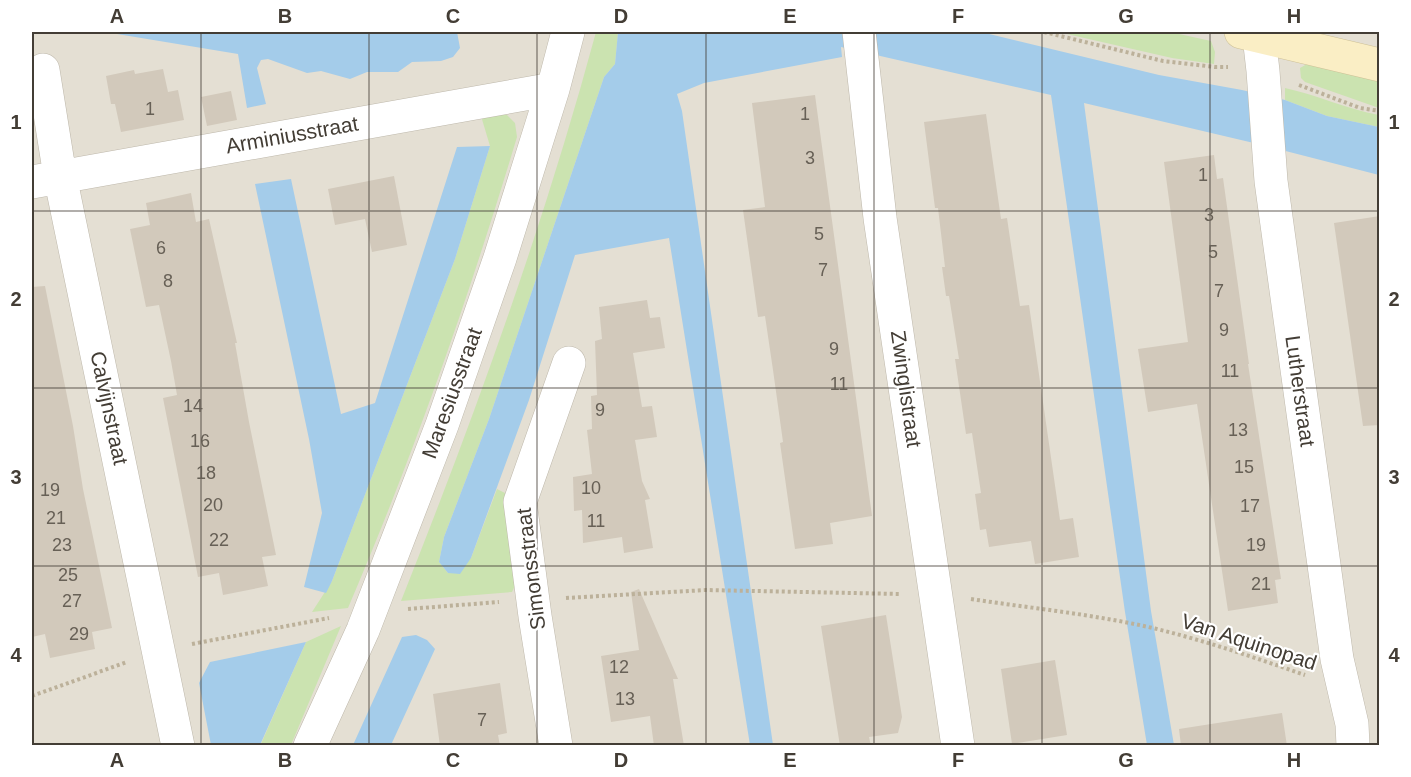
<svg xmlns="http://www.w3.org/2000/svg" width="1411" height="777" font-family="Helvetica,sans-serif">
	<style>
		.residential { fill: #e4dfd3 }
		.green { fill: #cbe3b0 }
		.water { fill: #a4ccea }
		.building { fill: #d2c9bb }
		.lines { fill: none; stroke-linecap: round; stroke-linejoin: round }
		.minor-casing { stroke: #beb8ab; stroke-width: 34 }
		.secondary-casing { stroke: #cec197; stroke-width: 34 }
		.path { stroke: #bcb19a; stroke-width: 4; stroke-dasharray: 3 3; stroke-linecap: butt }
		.minor { stroke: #fff; stroke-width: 33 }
		.secondary { stroke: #faeec5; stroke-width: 33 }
		.grid { fill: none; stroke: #433d35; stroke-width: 1.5; stroke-opacity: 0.55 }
		.labels { text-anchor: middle; stroke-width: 4.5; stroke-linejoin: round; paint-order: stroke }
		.number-label { font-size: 18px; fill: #676056 }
		.street-label { font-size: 21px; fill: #433d35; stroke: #fff }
		.neatline { fill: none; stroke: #433d35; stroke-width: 2 }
		.grid-label { font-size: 20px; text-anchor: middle; font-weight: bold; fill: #433d35 }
	</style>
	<rect width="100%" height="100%" fill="#f1ede4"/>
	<path class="residential" d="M32,32H1379V745H32Z"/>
	<path class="green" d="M596,32H618L615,64L604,77L489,419L444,537L439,562L448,573L471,558L497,489L511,496L520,575L512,592L401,601C475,415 544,225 596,32Z
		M1058,32H1170L1211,41L1215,52L1214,64L1172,58Z
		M1307,64L1379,81V108L1305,82L1301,78L1300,68Z
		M1285,88C1317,95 1347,109 1379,115V127L1327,116L1285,100Z
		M505,113L515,123L517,137C469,297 414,454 348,608L312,612L332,581L455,259L490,146L481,116Z
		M341,626L291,745L260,746L306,642Z"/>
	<path class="water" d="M105,32H457L460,48L453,57L441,61L412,62L398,72H367L350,79L321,71L307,73L268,59L261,60L257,68L266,104L247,108L238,54Z
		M618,32H981L1159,75L1242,90L1285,100L1327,116L1379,127V175L1258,144L1084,103L1151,611L1174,745H1147L1125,612L1051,95L841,47L842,57L704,83L677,94L682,111L773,745H750L669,238L575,255L529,400L471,558L460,574L448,573L439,562L444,537L489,419L604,77L615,64Z
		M490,146L455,259L332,581L326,593L304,587L322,513L309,439L255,184L291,179L341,414L375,403L457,147Z
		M416,635L427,640L435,649L391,745H353L402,637Z
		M306,642L260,745H211L199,683L210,662Z"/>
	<path class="building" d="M163,69L168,92L178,90L184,120L121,132L115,104H111L106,76L134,70L135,74Z
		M231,91L237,120L207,126L201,97Z
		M815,95L872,516L830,523L833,544L795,549L780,443L783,442L773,370L765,316L758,317L743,210L765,207L752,103Z
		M986,114L1001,219L1007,218L1020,306L1029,305L1060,520L1073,518L1079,557L1035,564L1031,541L989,547L986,529L980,530L975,494L981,493L972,433L966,434L955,359H959L949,296H946L942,267H945L938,208H935L924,122Z
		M1214,155L1217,179L1223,178L1249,364H1248L1281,579L1275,580L1278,603L1228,611L1197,404L1148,412L1138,349L1188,342L1164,162Z
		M394,176L407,245L372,252L365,219L335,225L328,189Z
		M191,193L196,222L209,219L237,343H235L249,422L276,555L262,557L268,586L223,595L219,573L198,577L163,398L177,395L171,361L159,305L146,307L130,229L150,225L146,203Z
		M1380,216V425L1363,426L1334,223Z
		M45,286L73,426L83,489L112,628L92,632L95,649L50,658L45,634L32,637V287Z
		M647,300L650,318L660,317L665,348L633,353L642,407L652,406L657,437L635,440L642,481L650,499L645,500L653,548L624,553L622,537L583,543L582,510L574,511L573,477L592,474L587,430L592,429L591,396L597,395L595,341L602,339L599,307Z
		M639,589L678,679H673L684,746H654L650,716L611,722L601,656L639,650L631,592Z
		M886,615L902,717L898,733L869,737L871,746H840L821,626Z
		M1055,660L1067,735L1012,744L1001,669Z
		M500,683L507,733L498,735L500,746H440L433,694Z
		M1282,713L1287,746H1181L1179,729Z"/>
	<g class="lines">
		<g class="minor-casing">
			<path id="minor" d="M859,32L880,218L958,746
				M1259,36L1263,71L1271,181L1337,659L1352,724L1353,746
				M43,70L60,176L178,746
				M32,182L553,89
				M310,746L363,630L442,425L500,258L553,89L568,32
				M556,746L535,616L520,502L569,363"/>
		</g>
		<g class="secondary-casing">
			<path id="secondary" d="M1241,32L1380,65"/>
		</g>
		<path class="path" d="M1044,32L1163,61L1215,67H1228
			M1299,85L1360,108L1380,111
			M566,598L706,590L901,594
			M971,599C1036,609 1102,615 1165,631C1212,643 1259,659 1305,675
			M408,609L499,602
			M192,644L329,618
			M32,696L127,662"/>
		<use href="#minor" class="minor"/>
		<use href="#secondary" class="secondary"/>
	</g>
	<path class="grid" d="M201,32V746M369,32V746M537,32V746M706,32V746M874,32V746M1042,32V746M1210,32V746M32,211H1380M32,388H1380M32,566H1380"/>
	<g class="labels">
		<g class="number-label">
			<text x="150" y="115">1</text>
			<text x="805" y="120">1</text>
			<text x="810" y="164">3</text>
			<text x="1203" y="181">1</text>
			<text x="1209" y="221">3</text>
			<text x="819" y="240">5</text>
			<text x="161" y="254">6</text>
			<text x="1213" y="258">5</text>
			<text x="823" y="276">7</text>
			<text x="168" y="287">8</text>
			<text x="1219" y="297">7</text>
			<text x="1224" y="336">9</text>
			<text x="834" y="355">9</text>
			<text x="1230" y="377">11</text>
			<text x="839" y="390">11</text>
			<text x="193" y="412">14</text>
			<text x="600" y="416">9</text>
			<text x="1238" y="436">13</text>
			<text x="200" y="447">16</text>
			<text x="1244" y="473">15</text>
			<text x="206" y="479">18</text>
			<text x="591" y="494">10</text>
			<text x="50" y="496">19</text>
			<text x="213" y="511">20</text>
			<text x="1250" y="512">17</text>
			<text x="56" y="524">21</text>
			<text x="596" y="527">11</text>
			<text x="219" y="546">22</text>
			<text x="62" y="551">23</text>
			<text x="1256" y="551">19</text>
			<text x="68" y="581">25</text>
			<text x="1261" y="590">21</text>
			<text x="72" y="607">27</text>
			<text x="79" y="640">29</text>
			<text x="619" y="673">12</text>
			<text x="625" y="705">13</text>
			<text x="482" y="726">7</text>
		</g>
		<g class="street-label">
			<text transform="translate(292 135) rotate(-10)" y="7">Arminiusstraat</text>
			<text transform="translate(906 389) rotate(82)" y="7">Zwinglistraat</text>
			<text transform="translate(1300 391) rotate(82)" y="7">Lutherstraat</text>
			<text transform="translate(452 393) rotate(-70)" y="7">Maresiusstraat</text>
			<text transform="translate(109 408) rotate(78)" y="7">Calvijnstraat</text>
			<text transform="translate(531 569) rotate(-97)" y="7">Simonsstraat</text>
			<text transform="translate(1249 642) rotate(18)" y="7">Van Aquinopad</text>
		</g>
	</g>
	<rect width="1411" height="777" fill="none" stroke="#ffffff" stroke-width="66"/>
	<rect x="33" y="33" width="1345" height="711" class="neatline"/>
	<g class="grid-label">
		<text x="117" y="23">A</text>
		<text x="285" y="23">B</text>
		<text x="453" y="23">C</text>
		<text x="621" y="23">D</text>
		<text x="790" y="23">E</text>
		<text x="958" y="23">F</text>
		<text x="1126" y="23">G</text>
		<text x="1294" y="23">H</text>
		<text x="16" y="129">1</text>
		<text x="1394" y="129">1</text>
		<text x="16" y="306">2</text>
		<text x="1394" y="306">2</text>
		<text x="16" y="484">3</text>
		<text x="1394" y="484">3</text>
		<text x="16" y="662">4</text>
		<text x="1394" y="662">4</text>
		<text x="117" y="767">A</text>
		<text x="285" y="767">B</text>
		<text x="453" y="767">C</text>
		<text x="621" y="767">D</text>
		<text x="790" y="767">E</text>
		<text x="958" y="767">F</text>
		<text x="1126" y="767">G</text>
		<text x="1294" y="767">H</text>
	</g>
</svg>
